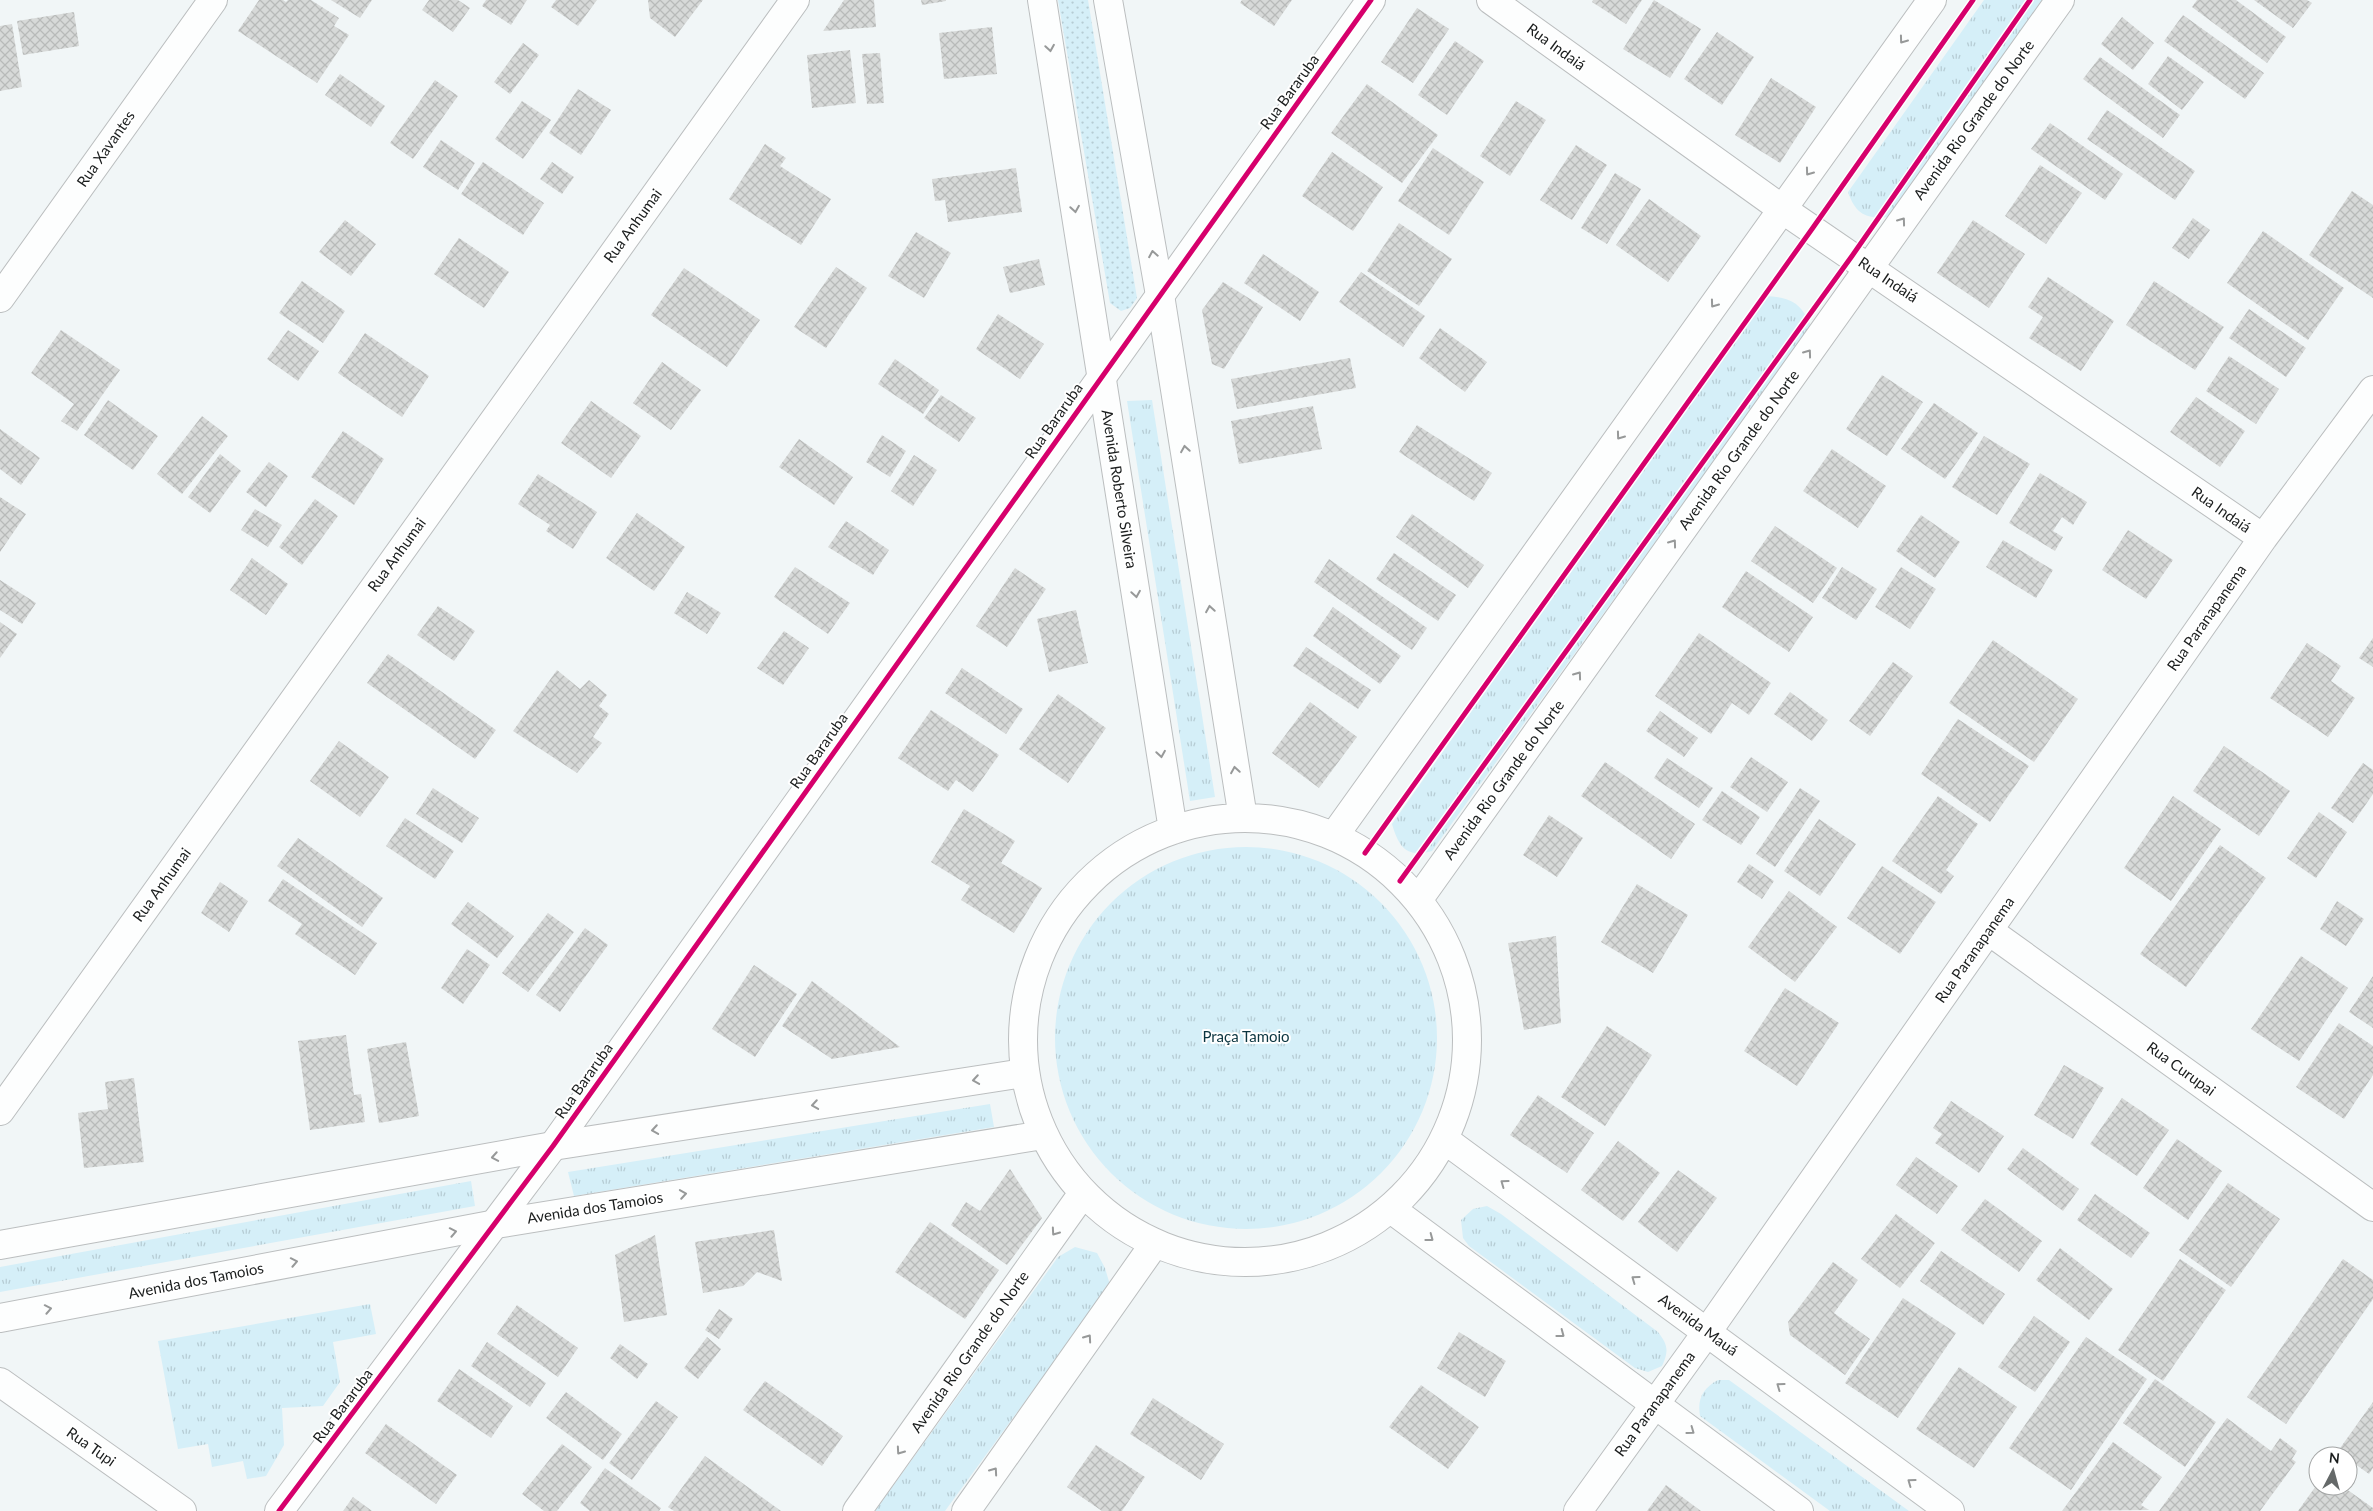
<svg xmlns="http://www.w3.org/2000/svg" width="2373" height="1511" font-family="Lato,sans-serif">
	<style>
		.grass { fill: url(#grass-dots) }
		.park { fill: url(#park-tufts) }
		.building { fill: url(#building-cross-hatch) }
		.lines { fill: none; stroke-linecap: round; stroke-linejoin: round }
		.street-casing { stroke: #bbbebf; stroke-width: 30 }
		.secondary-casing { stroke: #bbbebf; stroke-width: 30 }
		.street { stroke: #fdfefe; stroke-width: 28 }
		.secondary { stroke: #fdfefe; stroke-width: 28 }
		.cycleway-casing { stroke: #fff; stroke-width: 8 }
		.cycleway { stroke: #d6006c; stroke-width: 5 }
		.oneway { stroke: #979999 }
		.labels { text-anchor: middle; stroke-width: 4; stroke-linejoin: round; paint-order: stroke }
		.street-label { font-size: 15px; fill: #1a1d1d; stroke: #fff }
		.park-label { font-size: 15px; fill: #0c3641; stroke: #fff }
	</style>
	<defs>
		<pattern id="grass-dots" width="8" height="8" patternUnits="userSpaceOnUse" patternTransform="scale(1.25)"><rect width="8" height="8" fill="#d5eff8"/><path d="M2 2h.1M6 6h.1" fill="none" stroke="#b6ccd4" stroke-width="1.8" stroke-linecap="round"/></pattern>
		<pattern id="park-tufts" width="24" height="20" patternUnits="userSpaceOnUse" patternTransform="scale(1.25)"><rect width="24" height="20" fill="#d5eff8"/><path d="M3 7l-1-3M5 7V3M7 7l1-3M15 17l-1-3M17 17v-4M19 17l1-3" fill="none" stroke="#b6ccd4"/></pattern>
		<pattern id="building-cross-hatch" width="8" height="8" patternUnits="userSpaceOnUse" patternTransform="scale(1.25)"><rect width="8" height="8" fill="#d7d9d8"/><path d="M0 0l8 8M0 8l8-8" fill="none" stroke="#b8bab9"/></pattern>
	</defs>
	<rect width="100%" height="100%" fill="#f1f6f7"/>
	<path class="grass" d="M1058,0H1088L1137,298L1130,308L1121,311L1110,303Z"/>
	<path class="park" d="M1984,0H2043L1890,217C1866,219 1856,215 1848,192Z
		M1764,296C1790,297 1801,302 1811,326L1432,851C1407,858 1399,848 1392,824Z
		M1152,400L1215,797L1190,801L1127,401Z
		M1055 1038a191 191 0 1 1 382 0a191 191 0 1 1-382 0Z
		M990,1104L994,1127L574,1196L568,1172Z
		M471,1181L475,1206L0,1292V1267Z
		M1487,1206L1501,1214L1658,1332C1668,1345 1669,1351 1662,1366L1648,1372L1635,1368L1469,1246L1463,1238L1461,1220L1473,1209Z
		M1075,1247L1097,1253L1105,1268L1110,1285L945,1511H875L1058,1257Z
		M370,1304L376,1334L333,1342L340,1382L323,1406L282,1408L284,1445L266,1476L247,1479L243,1461L212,1467L208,1444L178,1449L158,1341Z
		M1718,1380H1729L1909,1511H1830L1700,1416C1697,1399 1703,1388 1718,1380Z"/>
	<path class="building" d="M259,0H283L286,2L288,0H311L339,18L334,26L349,35L317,83L238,31Z
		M331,0H372L360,18Z
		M429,0H458L470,8L453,32L422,10Z
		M486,0H527L511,25L482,6Z
		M556,0H597L578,26L551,7Z
		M648,0H703L675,37L650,18Z
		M844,0H874L876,27L823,31Z
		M921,0H946V1L922,5Z
		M1242,0H1292L1274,26L1240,3Z
		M1593,0H1642L1626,24L1592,2Z
		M1654,0L1701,29L1670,78L1623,49Z
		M2197,0H2236L2286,37L2267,63L2192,7Z
		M2254,0H2307L2312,3L2293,28Z
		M1417,8L1449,29L1413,83L1381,62Z
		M74,12L79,46L23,55L17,21Z
		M2183,15L2264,73L2245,99L2164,41Z
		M2122,17L2154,43L2133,70L2101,44Z
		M12,24L22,87L0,91V26Z
		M992,27L997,74L944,79L939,33Z
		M1717,32L1754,57L1722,105L1684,79Z
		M1455,41L1484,61L1447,115L1418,95Z
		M523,43L539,55L510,94L494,82Z
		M850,50L856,103L812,108L807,55Z
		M880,53L884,103L867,104L862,54Z
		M2168,56L2204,82L2182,110L2148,84Z
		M2100,57L2180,115L2163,138L2083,79Z
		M340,74L385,106L371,127L325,95Z
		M1771,78L1816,107L1780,163L1735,135Z
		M435,80L458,96L413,159L390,143Z
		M1367,84L1438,135L1402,183L1331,133Z
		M578,89L611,110L581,155L549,133Z
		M522,101L551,120L523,159L495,139Z
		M1516,101L1546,120L1510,176L1480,156Z
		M2107,110L2195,171L2175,200L2087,139Z
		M2050,123L2123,174L2105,200L2031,149Z
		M441,140L475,163L458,190L423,167Z
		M765,144L786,158L780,166L831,199L801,245L729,199Z
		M1576,145L1607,165L1572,220L1540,200Z
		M1433,148L1484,182L1449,235L1398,201Z
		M1332,152L1383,187L1353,231L1302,196Z
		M483,162L544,203L523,235L461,194Z
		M552,162L574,177L562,194L540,179Z
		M2040,165L2082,193L2046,244L2005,216Z
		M1016,168L1022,212L948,222L945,200L935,201L932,179Z
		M1615,173L1641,189L1607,244L1581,228Z
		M2352,191L2373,205V298L2309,255Z
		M1649,199L1701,236L1668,282L1616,245Z
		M2193,218L2210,230L2189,259L2172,248Z
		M345,220L376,244L351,276L319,252Z
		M1973,220L2025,254L1989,308L1937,273Z
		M1399,223L1452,259L1419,306L1367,271Z
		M2263,231L2344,288L2308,340L2227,283Z
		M916,232L951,253L924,298L888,276Z
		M459,238L509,272L484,308L434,274Z
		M1263,254L1319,292L1300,321L1244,283Z
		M1039,259L1045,285L1010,293L1003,267Z
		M836,267L867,288L826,348L794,327Z
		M684,268L760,320L727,367L651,315Z
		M1361,272L1425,316L1403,347L1339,302Z
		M2048,277L2114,321L2081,371L2029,338L2043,317L2028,307Z
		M302,281L345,311L323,343L279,313Z
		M2154,281L2224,327L2195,370L2126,325Z
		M1223,282L1263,307L1224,369L1212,364L1202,310Z
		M2249,309L2306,348L2286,377L2229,338Z
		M998,314L1044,344L1020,379L976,349Z
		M1440,328L1487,362L1465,392L1419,358Z
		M61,330L120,370L77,431L61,421L74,404L31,373Z
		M288,330L319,351L298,381L267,359Z
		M365,333L429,376L402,417L338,373Z
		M2229,356L2279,389L2256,424L2206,391Z
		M1350,358L1356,388L1237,409L1231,379Z
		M895,359L939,390L923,414L878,384Z
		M662,362L701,390L671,430L633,403Z
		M1882,375L1923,402L1887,456L1846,429Z
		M941,395L976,418L959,442L924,418Z
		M2196,397L2245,431L2220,467L2170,432Z
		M108,400L158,436L133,470L84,435Z
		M591,401L641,436L611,478L561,443Z
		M1934,403L1978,433L1945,479L1901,449Z
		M1313,406L1322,449L1239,464L1231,421Z
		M202,416L228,436L182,494L157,474Z
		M1417,425L1492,473L1474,501L1399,452Z
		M0,429L40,458L21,485L0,469Z
		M343,431L384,459L354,505L311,477Z
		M882,435L906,451L890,477L866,462Z
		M1984,436L2030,464L1997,515L1952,487Z
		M799,439L853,477L834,505L779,467Z
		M1832,449L1886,486L1858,528L1803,491Z
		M220,454L241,471L210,513L188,497Z
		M914,455L937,470L913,506L891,491Z
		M269,462L288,476L266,507L246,492Z
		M2040,473L2087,502L2073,525L2062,517L2053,531L2063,537L2055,551L2009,523Z
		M538,474L597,512L573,549L546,531L550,525L518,504Z
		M0,497L26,514L0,552Z
		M315,499L338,516L302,565L279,547Z
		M255,509L282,525L268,547L241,530Z
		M637,513L685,547L654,591L606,558Z
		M1412,514L1484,565L1468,588L1396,537Z
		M1921,515L1960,542L1935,578L1896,551Z
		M846,521L889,550L873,575L828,547Z
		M1775,526L1837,568L1813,603L1751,561Z
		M2128,530L2173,560L2146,599L2102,570Z
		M2003,540L2053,570L2036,598L1986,567Z
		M1394,553L1456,595L1438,621L1376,579Z
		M252,558L288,584L266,615L230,590Z
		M1329,559L1427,628L1412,650L1314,582Z
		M795,567L850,603L828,634L774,597Z
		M1842,567L1877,589L1856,620L1822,598Z
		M1901,567L1936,589L1910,629L1875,607Z
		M1015,568L1046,589L1007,647L976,626Z
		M1746,571L1813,617L1789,652L1722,607Z
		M0,580L36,603L22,624L0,610Z
		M687,592L721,613L707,634L674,613Z
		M438,606L475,631L454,661L417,635Z
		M1333,607L1401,656L1380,684L1313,636Z
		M1076,610L1088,663L1049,672L1037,619Z
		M0,622L17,634L0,658Z
		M784,631L809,648L783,685L757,668Z
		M1699,633L1771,683L1749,715L1732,703L1711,734L1655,696Z
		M2373,638V667L2359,658Z
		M1993,640L2078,699L2034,762L1949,703Z
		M2307,643L2341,666L2331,681L2355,698L2328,737L2270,698Z
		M1306,647L1371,690L1358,709L1293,666Z
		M388,654L496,730L475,759L367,683Z
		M1893,662L1913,676L1870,736L1849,721Z
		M962,668L1023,709L1006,734L945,693Z
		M557,670L580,689L589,680L607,695L599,706L609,714L593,737L602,743L577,773L513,731Z
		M1790,692L1828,720L1812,741L1774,714Z
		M1058,694L1106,728L1068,783L1019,749Z
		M1310,702L1357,737L1319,788L1272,753Z
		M931,710L999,755L973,792L956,780L948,791L898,758Z
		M1660,711L1698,738L1684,757L1646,731Z
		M1958,719L2029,766L1990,822L1921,774Z
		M339,741L389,777L360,817L310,781Z
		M2224,746L2290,791L2259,836L2193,791Z
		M1751,757L1788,782L1767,812L1730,787Z
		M1667,758L1713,788L1699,808L1654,778Z
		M1605,762L1695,824L1671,859L1581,796Z
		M2363,763L2373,770V794L2353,823L2331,808Z
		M433,788L479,818L462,843L416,814Z
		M1800,788L1820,801L1775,867L1756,854Z
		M1722,791L1760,817L1741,845L1702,820Z
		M1938,796L1978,824L1946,870L1954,876L1941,894L1892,861Z
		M2173,796L2221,829L2171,901L2124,868Z
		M964,809L1015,841L1001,863L1042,888L1014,933L961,900L970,886L931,862Z
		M2319,812L2347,832L2316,878L2287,858Z
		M1549,815L1583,838L1557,877L1523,855Z
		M405,818L454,851L435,879L386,846Z
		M1819,819L1856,844L1820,896L1784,871Z
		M298,838L383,898L362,927L277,866Z
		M2220,845L2266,878L2186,987L2140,954Z
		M1749,864L1774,881L1762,899L1737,882Z
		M1882,866L1936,902L1900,954L1847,918Z
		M283,879L377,943L355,975L295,934L302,924L268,901Z
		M220,882L248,901L229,932L201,913Z
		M1637,884L1688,915L1653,973L1601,942Z
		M1789,891L1837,927L1795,982L1748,947Z
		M2337,901L2364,919L2346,946L2320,929Z
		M468,902L514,936L497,958L451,924Z
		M548,913L574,932L528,992L502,973Z
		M585,928L608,945L560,1012L536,995Z
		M1556,936L1561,1023L1524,1030L1508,943Z
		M467,949L490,965L463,1004L441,988Z
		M2301,956L2348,988L2299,1061L2251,1029Z
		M754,965L797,994L755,1057L712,1029Z
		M2373,976V1028L2349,1012Z
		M812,981L900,1047L832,1059L782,1026Z
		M1785,988L1839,1023L1797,1086L1744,1051Z
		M2339,1023L2373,1046V1075L2344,1119L2296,1087Z
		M1607,1026L1652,1055L1605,1126L1561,1097Z
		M346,1035L354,1095L361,1094L365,1122L310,1130L298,1041Z
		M406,1042L419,1116L379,1123L367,1049Z
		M2064,1065L2104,1088L2073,1139L2034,1115Z
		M134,1078L144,1162L84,1168L78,1113L108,1109L105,1082Z
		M1538,1095L1594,1133L1567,1173L1510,1135Z
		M2122,1098L2169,1130L2137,1176L2090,1144Z
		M1951,1101L2004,1136L1979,1173L1935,1143L1942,1134L1933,1128Z
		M2177,1139L2222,1171L2188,1220L2143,1188Z
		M1618,1141L1660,1173L1623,1221L1581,1190Z
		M2023,1148L2079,1189L2063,1211L2007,1169Z
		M1916,1157L1958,1186L1937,1214L1896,1185Z
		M1010,1169L1042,1218L1007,1265L951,1225L966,1202L980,1211Z
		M1678,1170L1717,1198L1677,1252L1638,1222Z
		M2228,1183L2280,1219L2231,1287L2179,1250Z
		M2095,1194L2150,1233L2131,1258L2077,1220Z
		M1985,1199L2042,1241L2019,1272L1961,1230Z
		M1896,1214L1935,1243L1900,1288L1861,1259Z
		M930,1222L999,1270L965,1319L895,1272Z
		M774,1230L782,1281L757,1272L743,1286L703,1293L695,1242Z
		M655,1235L667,1315L624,1322L615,1255Z
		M2060,1248L2113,1289L2089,1320L2036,1280Z
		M1941,1251L2005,1294L1983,1325L1920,1281Z
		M2180,1259L2226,1290L2163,1381L2118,1350Z
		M2343,1259L2373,1280V1299L2286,1424L2247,1397Z
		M1833,1262L1858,1280L1834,1313L1870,1339L1845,1375L1790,1335L1788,1322Z
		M1903,1298L1956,1333L1898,1418L1845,1383Z
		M517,1305L578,1348L558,1377L497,1334Z
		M719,1309L733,1319L719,1339L705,1330Z
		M2034,1316L2070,1342L2035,1392L1998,1367Z
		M1459,1332L1506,1361L1485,1397L1437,1368Z
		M707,1337L721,1349L698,1379L684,1368Z
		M2086,1337L2147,1379L2071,1490L2009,1448Z
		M487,1342L546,1383L530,1407L471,1366Z
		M620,1344L648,1364L637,1379L610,1358Z
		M1959,1367L2017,1407L1974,1468L1916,1429Z
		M459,1369L513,1406L491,1438L437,1401Z
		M2155,1379L2216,1422L2185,1467L2123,1423Z
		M765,1381L843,1436L822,1466L743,1410Z
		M1421,1385L1479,1427L1448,1469L1389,1427Z
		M566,1392L622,1434L603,1460L546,1418Z
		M1153,1398L1224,1444L1201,1480L1130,1434Z
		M656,1401L678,1417L632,1480L609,1463Z
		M2373,1402V1468L2369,1474L2348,1459V1456L2338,1451Z
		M2227,1418L2271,1451L2280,1438L2297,1451L2292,1459L2296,1462L2260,1511H2159Z
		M386,1424L457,1475L436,1504L365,1453Z
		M2113,1442L2162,1477L2141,1505L2149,1510L2062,1511Z
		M562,1444L592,1467L557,1511H544L522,1494Z
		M1096,1445L1145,1477L1122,1511H1102L1067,1487Z
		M705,1456L781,1511H674L668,1507Z
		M605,1468L661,1508L659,1511H590L580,1503Z
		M2318,1483V1486H2342L2373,1508V1511H2298Z
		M1666,1485L1701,1511H1647Z
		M353,1497L372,1511H343Z"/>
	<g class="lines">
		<g class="street-casing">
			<path id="street" d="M1491,0L1782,209L2263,538
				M0,298L213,0
				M1989,931L2373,1207
				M0,1111L795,0
				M0,1382L182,1511
				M279,1511L553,1146L1371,0
				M1578,1511L1707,1332L2263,538L2373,390"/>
		</g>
		<g class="secondary-casing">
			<path id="secondary" d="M1042,0L1173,830
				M1108,0L1160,295L1243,818
				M1023 1040a222 222 0 1 1 444 0a222 222 0 1 1-444 0Z
				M1334,836L1932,0
				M1418,900L2060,0
				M1445,1140L1950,1511
				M1391,1209L1799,1511
				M0,1245L553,1146L1024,1073
				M0,1318L496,1224L1043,1135
				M857,1511L1083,1193
				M966,1511L1155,1243"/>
		</g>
		<use href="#street" class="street"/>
		<use href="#secondary" class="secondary"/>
		<g class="cycleway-casing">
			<path id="cycleway" d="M1365,853L1812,229L1973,0
				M1400,881L1852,256L2030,0
				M279,1511L553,1146L1371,0"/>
		</g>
		<use href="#cycleway" class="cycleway"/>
	</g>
	<defs><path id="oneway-chevron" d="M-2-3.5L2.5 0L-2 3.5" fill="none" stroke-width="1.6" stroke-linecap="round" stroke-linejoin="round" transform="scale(1.25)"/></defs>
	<g class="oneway">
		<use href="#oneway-chevron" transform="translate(1903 40) rotate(126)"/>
		<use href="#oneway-chevron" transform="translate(1050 48) rotate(81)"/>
		<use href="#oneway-chevron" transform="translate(1809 172) rotate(126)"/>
		<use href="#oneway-chevron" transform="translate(1075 209) rotate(81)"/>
		<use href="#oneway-chevron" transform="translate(1902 221) rotate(-54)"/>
		<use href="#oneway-chevron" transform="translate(1153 254) rotate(-100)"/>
		<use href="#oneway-chevron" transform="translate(1714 304) rotate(126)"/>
		<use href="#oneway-chevron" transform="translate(1808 353) rotate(-54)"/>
		<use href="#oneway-chevron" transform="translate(1620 436) rotate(126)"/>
		<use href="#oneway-chevron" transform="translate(1185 449) rotate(-99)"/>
		<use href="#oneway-chevron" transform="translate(1673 543) rotate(-54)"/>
		<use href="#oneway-chevron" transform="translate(1136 594) rotate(81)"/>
		<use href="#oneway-chevron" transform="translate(1210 609) rotate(-99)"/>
		<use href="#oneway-chevron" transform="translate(1578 675) rotate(-54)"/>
		<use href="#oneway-chevron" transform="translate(1161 754) rotate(81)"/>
		<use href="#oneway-chevron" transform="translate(1235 770) rotate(-99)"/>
		<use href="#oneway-chevron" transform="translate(976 1080) rotate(171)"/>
		<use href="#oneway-chevron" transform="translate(815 1105) rotate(171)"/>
		<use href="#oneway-chevron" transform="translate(655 1130) rotate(171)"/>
		<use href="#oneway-chevron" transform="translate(495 1157) rotate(170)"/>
		<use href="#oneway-chevron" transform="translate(1504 1183) rotate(-144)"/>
		<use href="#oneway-chevron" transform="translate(683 1194) rotate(-9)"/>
		<use href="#oneway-chevron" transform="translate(453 1232) rotate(-11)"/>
		<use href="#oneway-chevron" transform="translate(1055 1232) rotate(125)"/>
		<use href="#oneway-chevron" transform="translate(1430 1238) rotate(37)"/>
		<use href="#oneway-chevron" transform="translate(294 1262) rotate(-11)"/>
		<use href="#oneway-chevron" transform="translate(1635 1279) rotate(-144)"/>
		<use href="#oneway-chevron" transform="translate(48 1309) rotate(-11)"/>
		<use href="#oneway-chevron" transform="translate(1561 1334) rotate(37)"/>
		<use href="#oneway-chevron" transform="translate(1088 1338) rotate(-55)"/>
		<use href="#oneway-chevron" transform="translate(1780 1386) rotate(-144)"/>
		<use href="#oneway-chevron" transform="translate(1691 1431) rotate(36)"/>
		<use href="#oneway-chevron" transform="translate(900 1451) rotate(125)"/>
		<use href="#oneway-chevron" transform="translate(994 1471) rotate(-55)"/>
		<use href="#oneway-chevron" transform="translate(1911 1482) rotate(-144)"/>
	</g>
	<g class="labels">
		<g class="street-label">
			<text transform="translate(1556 47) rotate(36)" y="5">Rua Indaiá</text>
			<text transform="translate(1290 92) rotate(-54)" y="5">Rua Bararuba</text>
			<text transform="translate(1974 120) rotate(-54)" y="5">Avenida Rio Grande do Norte</text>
			<text transform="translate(106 149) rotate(-55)" y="5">Rua Xavantes</text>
			<text transform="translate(633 226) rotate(-54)" y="5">Rua Anhumai</text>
			<text transform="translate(1888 280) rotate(34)" y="5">Rua Indaiá</text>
			<text transform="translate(1054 421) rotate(-55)" y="5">Rua Bararuba</text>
			<text transform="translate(1739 450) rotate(-54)" y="5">Avenida Rio Grande do Norte</text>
			<text transform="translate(1119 489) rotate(81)" y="5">Avenida Roberto Silveira</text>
			<text transform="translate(2221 510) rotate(35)" y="5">Rua Indaiá</text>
			<text transform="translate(397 555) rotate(-54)" y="5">Rua Anhumai</text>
			<text transform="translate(2207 618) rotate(-55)" y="5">Rua Paranapanema</text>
			<text transform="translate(819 751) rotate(-55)" y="5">Rua Bararuba</text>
			<text transform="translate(1504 780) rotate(-54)" y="5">Avenida Rio Grande do Norte</text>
			<text transform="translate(162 885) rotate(-54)" y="5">Rua Anhumai</text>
			<text transform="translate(1975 950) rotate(-55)" y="5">Rua Paranapanema</text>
			<text transform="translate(2181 1069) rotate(36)" y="5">Rua Curupai</text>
			<text transform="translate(584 1081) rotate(-55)" y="5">Rua Bararuba</text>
			<text transform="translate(595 1208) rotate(-9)" y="5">Avenida dos Tamoios</text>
			<text transform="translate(196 1281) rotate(-11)" y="5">Avenida dos Tamoios</text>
			<text transform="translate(1698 1325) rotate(36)" y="5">Avenida Mauá</text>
			<text transform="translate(970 1352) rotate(-55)" y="5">Avenida Rio Grande do Norte</text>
			<text transform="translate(1655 1404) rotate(-54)" y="5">Rua Paranapanema</text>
			<text transform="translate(343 1406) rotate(-53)" y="5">Rua Bararuba</text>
			<text transform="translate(91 1447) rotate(35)" y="5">Rua Tupi</text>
		</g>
		<g class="park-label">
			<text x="1246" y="1042">Praça Tamoio</text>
		</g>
	</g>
	<g transform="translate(2333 1471) rotate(6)"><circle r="24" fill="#ffffff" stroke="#a3a5a5"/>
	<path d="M0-4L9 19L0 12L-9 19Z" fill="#656969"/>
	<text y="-8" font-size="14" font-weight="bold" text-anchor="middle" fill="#1a1d1d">N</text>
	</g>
</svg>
